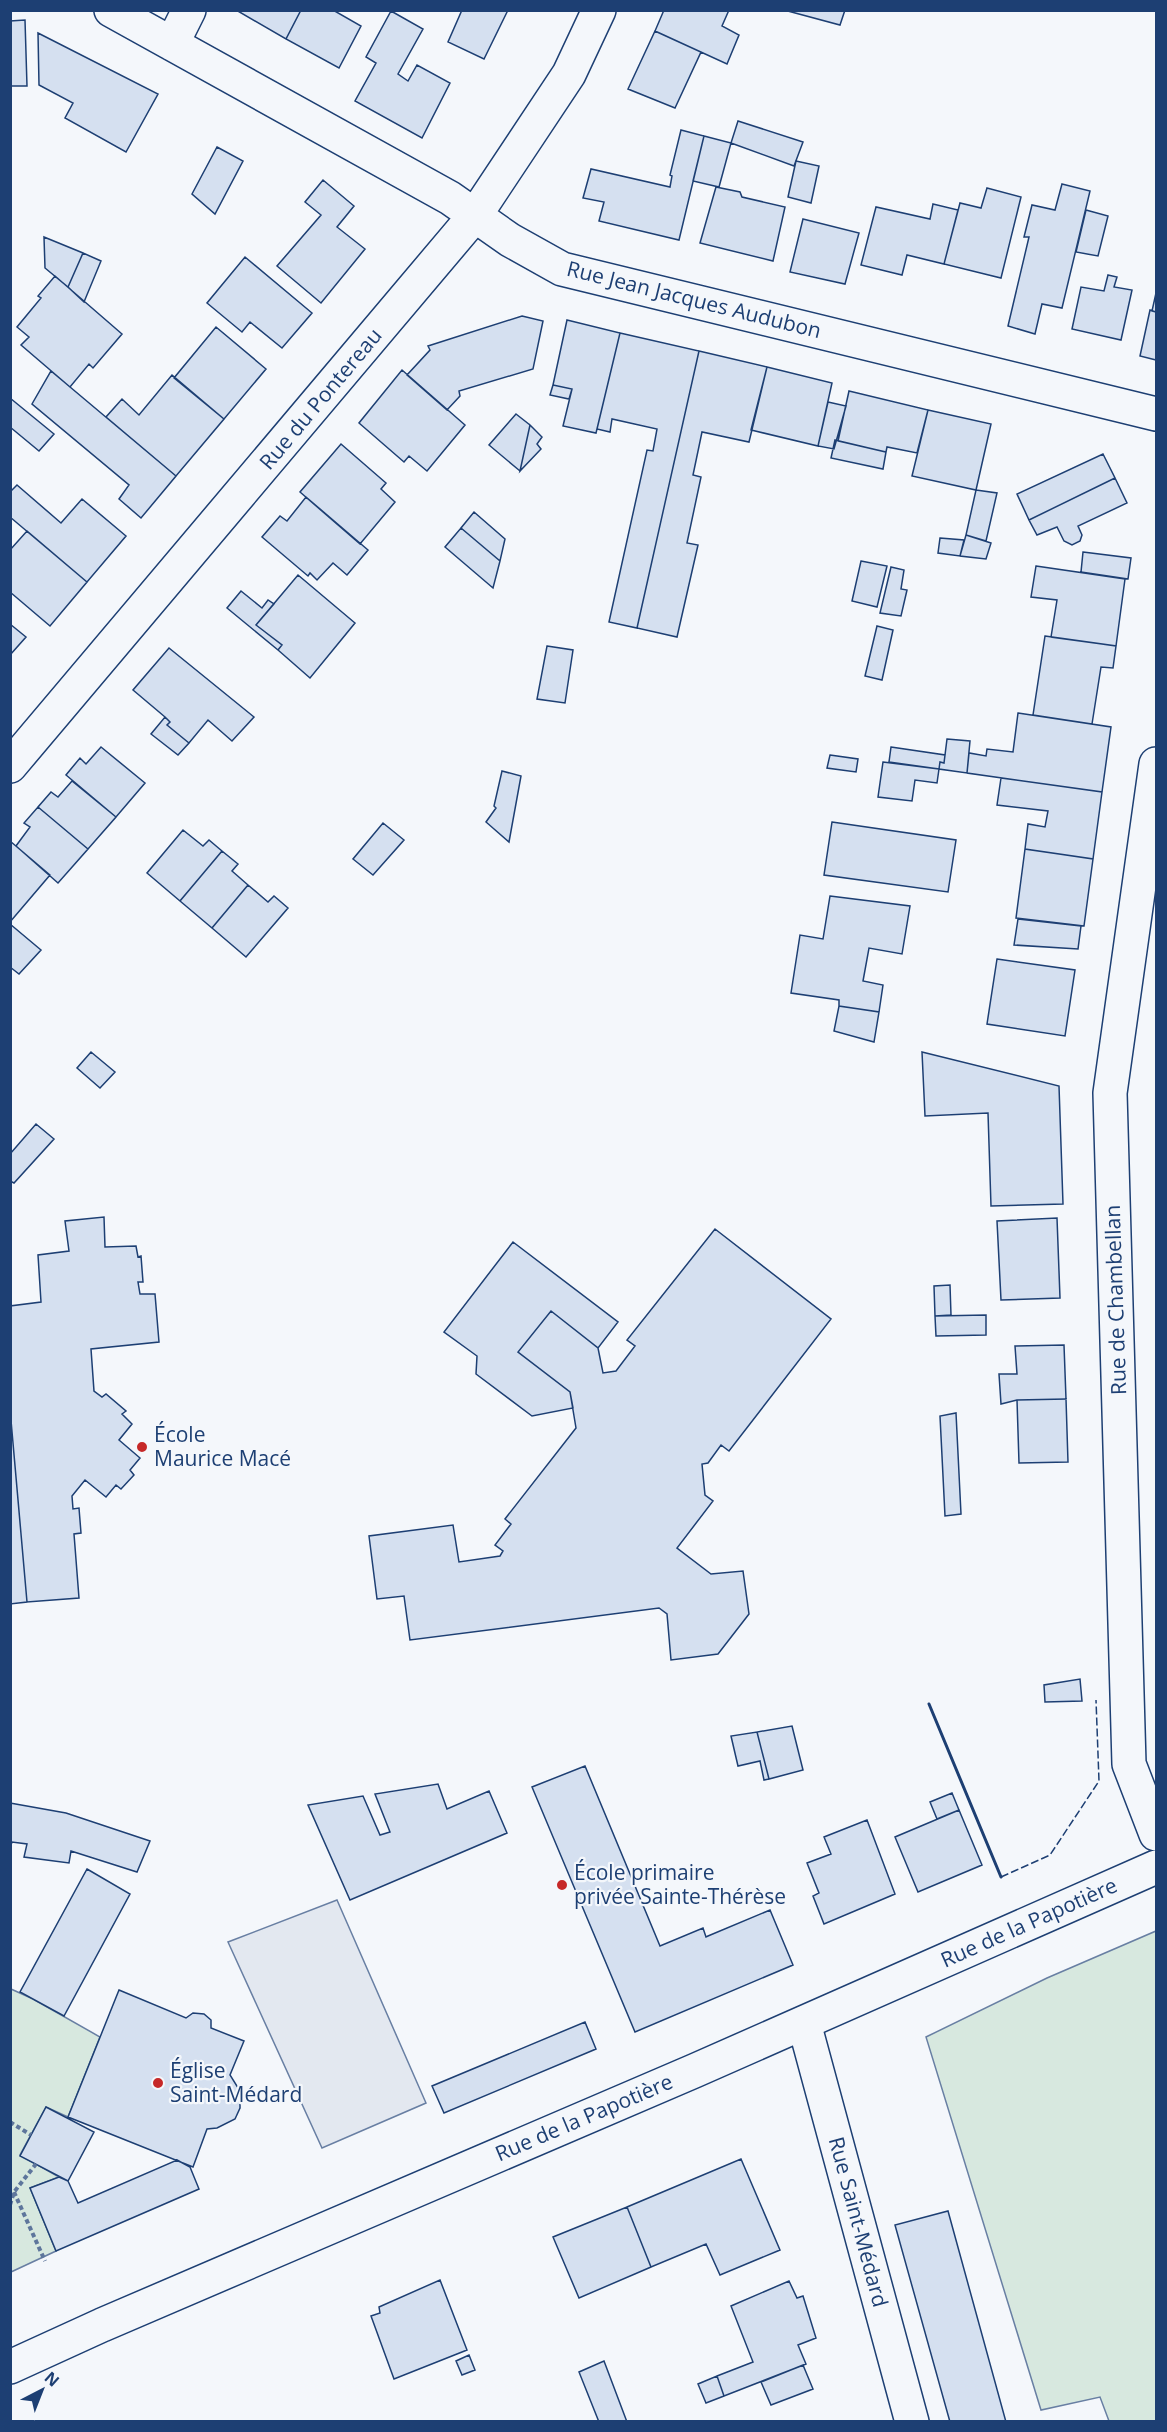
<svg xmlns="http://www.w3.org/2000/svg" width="1167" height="2432" font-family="'Open Sans',sans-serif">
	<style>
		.green { fill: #d7e8df; stroke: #687fa3; stroke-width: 1.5 }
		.parking { fill: #e3e8f0; stroke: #687fa3; stroke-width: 1.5 }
		.building { fill: #d5e0f0; stroke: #1d3f73; stroke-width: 1.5 }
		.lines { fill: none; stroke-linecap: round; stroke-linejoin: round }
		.street-casing { stroke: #1d3f73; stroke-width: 36 }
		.secondary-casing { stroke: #1d3f73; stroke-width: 36 }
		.path { stroke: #5e769c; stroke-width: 4; stroke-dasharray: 4.5 3; stroke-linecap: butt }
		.street { stroke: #f4f7fb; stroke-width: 33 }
		.secondary { stroke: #f4f7fb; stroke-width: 33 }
		.fence { stroke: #1d3f73; stroke-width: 1.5; stroke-dasharray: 8 3; stroke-linecap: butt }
		.wall { stroke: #1d3f73; stroke-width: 3 }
		.poi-dot { fill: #c62828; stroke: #f4f7fb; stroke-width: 2 }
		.labels { text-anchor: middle; stroke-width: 4.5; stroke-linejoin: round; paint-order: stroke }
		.street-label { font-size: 21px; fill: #1d3f73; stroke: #f4f7fb }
		.poi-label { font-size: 21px; fill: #1d3f73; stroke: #f4f7fb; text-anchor: start }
	</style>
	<rect width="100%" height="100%" fill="#f4f7fb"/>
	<path class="green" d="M1156,1931V2421H1109L1100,2397L1041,2410L926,2037L1047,1978Z
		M11,1989L33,1999L100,2037L68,2117L46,2107L20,2155L59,2177L30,2188L56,2251L11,2272Z"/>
	<path class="parking" d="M337,1900L426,2103L322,2148L228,1942Z"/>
	<path class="building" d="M236,10H301L286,39Z
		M301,10H333L361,26L339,68L286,39Z
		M462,10H508L484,59L448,42Z
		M664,10H729L722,26L739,35L727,64L655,31Z
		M784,10H845L840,25Z
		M391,11L423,29L398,74L408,81L417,65L450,83L422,138L355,101L376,63L366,57Z
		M25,20L27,86H10V21Z
		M655,31L701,52L675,108L628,89Z
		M38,33L158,94L126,152L65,118L73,103L39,85Z
		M738,121L803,142L794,166L731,143Z
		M681,130L704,136L679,240L599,221L604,202L583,198L591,169L670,187L672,176L670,175Z
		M704,136L731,143L719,187L693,181Z
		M217,147L243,161L215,214L192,194Z
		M796,161L819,166L811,203L788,197Z
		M323,180L354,206L337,227L365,249L321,303L277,266L321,215L305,202Z
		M1062,184L1090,191L1062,308L1042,304L1035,334L1008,326L1029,237H1024L1032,205L1055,210Z
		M716,187L740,192L742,197L785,207L773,261L700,243Z
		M987,188L1021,197L1001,278L944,264L960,203L981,208Z
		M933,204L958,210L944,264L907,255L902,275L861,265L876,207L930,219Z
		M1086,210L1108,216L1098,256L1076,252Z
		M803,219L859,233L845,284L790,272Z
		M44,237L83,253L68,287L45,268Z
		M83,253L101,261L84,302L68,287Z
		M245,257L312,313L282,348L250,322L242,332L207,303Z
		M1108,275L1117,277L1114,287L1132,290L1121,340L1072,329L1081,287L1104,291Z
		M55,276L122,334L93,368L89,364L70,387L21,345L29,337L17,327L41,298L38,296Z
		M1156,293V312L1152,311Z
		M1150,310L1156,312V360L1140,356Z
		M522,316L543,321L533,369L459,391L460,396L447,410L407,375L430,350L428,346Z
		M567,320L620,333L596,433L563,426L572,389L553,385Z
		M216,327L266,369L224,419L174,378Z
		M620,333L699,351L637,628L609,622L647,450L653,451L657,429L612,419L610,432L597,429Z
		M699,351L767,367L749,442L702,432L693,475L701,477L687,543L698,545L677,637L637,628Z
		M767,367L832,383L818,446L751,430Z
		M402,370L465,425L427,471L409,456L404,462L359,423Z
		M51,371L176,476L141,518L119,499L129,485L32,404Z
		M172,375L224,419L176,476L106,417L122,399L139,415Z
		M553,385L572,389L569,399L550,395Z
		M849,391L928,410L917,453L887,447L886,452L838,441Z
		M10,398L54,434L39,451L10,427Z
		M828,402L846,406L834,449L818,446Z
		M928,410L991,424L976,490L912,476Z
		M516,414L530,425L520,471L489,445Z
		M530,425L542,437L537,444L541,449L520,471Z
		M835,440L886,452L883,469L831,458Z
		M341,444L386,483L381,489L395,502L360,544L300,492Z
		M1103,454L1115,478L1029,520L1017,494Z
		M1115,478L1127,503L1078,526L1082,535L1080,541L1072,545L1064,541L1057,527L1037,535L1029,520Z
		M17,485L61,523L82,499L126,536L87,582L10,517V492Z
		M976,490L997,493L986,541L966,535Z
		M306,497L368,550L347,575L333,563L317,580L310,573L308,576L262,537L280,516L287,521Z
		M474,512L505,539L500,561L461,528Z
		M461,528L500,561L493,588L445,547Z
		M27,531L87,582L50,626L10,592V550Z
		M966,535L991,543L986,559L960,556Z
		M940,538L964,540L960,556L938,553Z
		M1083,552L1131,558L1128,579L1081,572Z
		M861,561L887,566L877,607L852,601Z
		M1036,566L1125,579L1116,646L1051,637L1057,600L1031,597Z
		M891,567L904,570L901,589L907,590L901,616L880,613Z
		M298,575L355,623L310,678L278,650L282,645L256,625Z
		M241,591L262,608L268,600L274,604L256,625L282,645L278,650L227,608Z
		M10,624L26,637L10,655Z
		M877,626L893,630L882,680L865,676Z
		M1045,636L1116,646L1113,668L1101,667L1092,724L1033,715Z
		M547,646L573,650L565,703L537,699Z
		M169,648L254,717L232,741L208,720L189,743L167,725L170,722L165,717L133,690Z
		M1018,713L1111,727L1102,792L967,773L969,753L986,756L987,749L1013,752Z
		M165,717L170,722L167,725L189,743L178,755L151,734Z
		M947,739L970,741L967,773L939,769L940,762L944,763Z
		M101,747L145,783L116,817L66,775L80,758L86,764Z
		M891,747L945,755L944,763L940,762L939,769L889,762Z
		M830,755L858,759L856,772L827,768Z
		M883,762L939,769L937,783L915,780L912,801L878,797Z
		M502,771L521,776L509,842L486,822L496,808L494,806Z
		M1001,778L1102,792L1093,859L1025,849L1028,824L1045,827L1048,811L997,805Z
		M72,781L116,817L88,849L38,807L51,792L58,797Z
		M38,807L88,849L58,883L16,846L30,827L24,823Z
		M832,822L956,840L948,892L824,875Z
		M383,823L404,840L373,875L353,859Z
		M183,830L203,846L209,840L222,851L180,901L147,873Z
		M10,841L50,875L10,922Z
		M1025,849L1093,859L1084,926L1016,918Z
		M222,851L238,864L232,871L248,885L212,928L180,901Z
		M248,885L268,902L274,896L288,908L246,957L212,928Z
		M830,896L910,906L902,954L869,948L863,981L883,985L879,1012L839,1006V1000L791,993L800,935L823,939Z
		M1018,919L1081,926L1078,949L1014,945Z
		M10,924L41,950L19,974L10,967Z
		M997,959L1075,970L1065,1036L987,1024Z
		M839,1006L879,1012L874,1042L834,1031Z
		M91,1052L115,1072L100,1088L77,1068Z
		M922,1052L1059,1086L1063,1204L991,1206L988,1113L925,1116Z
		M36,1124L54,1139L14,1183L10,1181V1154Z
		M104,1217L105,1247L136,1246L138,1257L141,1256L143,1282H138L140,1294H155L159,1342L91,1349L94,1391L102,1397L106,1394L126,1411L122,1414L132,1424L119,1440L140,1458L130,1470L134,1475L121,1489L116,1485L106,1497L85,1480L72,1496L73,1509L79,1508L81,1533L74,1534L79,1598L27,1602L10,1409V1306L41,1302L38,1255L69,1251L65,1221Z
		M1057,1218L1060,1298L1001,1300L997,1221Z
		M715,1229L831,1319L729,1451L721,1445L708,1463L702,1464L705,1495L713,1501L677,1548L711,1574L743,1571L749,1614L718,1654L671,1660L667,1614L659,1608L410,1640L404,1596L377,1599L369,1536L453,1525L459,1562L500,1556L503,1551L495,1545L511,1524L505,1519L576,1428L570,1392L518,1352L551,1311L598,1348L603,1373L616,1371L635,1346L627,1340Z
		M513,1242L618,1322L598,1348L551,1311L518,1352L570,1392L573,1408L532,1416L476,1374L477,1356L444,1332Z
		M950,1285L951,1315L935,1316L934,1286Z
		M986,1315V1335L936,1336L935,1316Z
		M1064,1345L1066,1399L1017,1400L1001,1404L999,1374H1017L1015,1346Z
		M1066,1399L1068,1462L1019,1463L1017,1400Z
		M10,1409L27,1602L10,1604Z
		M956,1413L961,1514L945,1516L940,1416Z
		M1080,1679L1082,1701L1045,1702L1044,1685Z
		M792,1726L803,1770L769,1779L757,1732Z
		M757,1732L769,1779L764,1780L760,1761L738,1766L731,1736Z
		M585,1766L660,1946L703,1928L706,1937L708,1936L770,1910L793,1965L635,2032L532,1787Z
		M438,1784L447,1809L489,1791L507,1833L350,1900L308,1805L363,1796L380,1835L390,1832L375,1794Z
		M952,1793L959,1810L937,1819L930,1802Z
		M10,1803L66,1813L150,1841L137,1872L71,1851L69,1863L24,1857L27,1844L12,1842L10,1848Z
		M959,1810L982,1865L918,1892L895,1837Z
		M867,1820L895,1894L824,1924L813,1896L819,1893L807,1863L831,1854L824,1837Z
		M87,1869L130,1894L64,2016L20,1992Z
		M119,1990L186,2018L193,2013L204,2014L211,2020V2028L244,2041L230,2075L240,2091V2108L235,2119L217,2128L207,2129L193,2167L68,2117Z
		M585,2022L596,2049L444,2113L432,2086Z
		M46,2107L94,2132L68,2181L20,2156Z
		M741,2159L780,2250L720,2275L706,2244L651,2267L627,2207Z
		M177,2160L190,2167L199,2189L56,2251L30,2188L59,2177L68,2181L78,2203Z
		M627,2207L651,2267L579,2298L553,2237Z
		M948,2211L1006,2422H950L895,2225Z
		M440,2280L467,2350L394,2379L371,2316L380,2313L379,2307Z
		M789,2281L797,2298L803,2296L816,2338L798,2345L806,2364L724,2396L717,2376L753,2362L731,2306Z
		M469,2355L475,2370L462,2375L456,2361Z
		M604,2361L627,2422H599L579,2372Z
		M803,2365L813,2389L771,2405L761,2382Z
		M717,2376L724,2396L706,2403L698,2384Z"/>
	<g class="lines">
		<g class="street-casing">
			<path id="street" d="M111,10L450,198L510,240L562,269L1156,414
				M172,44L189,10
				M1156,764L1110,1093L1129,1764L1156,1834
				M10,766L476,214L569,74L599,10
				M804,2023L912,2422"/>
		</g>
		<g class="secondary-casing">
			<path id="secondary" d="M10,2367L102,2325L694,2071L1156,1867"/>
		</g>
		<path class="path" d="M10,2122L31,2135
			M14,2192L45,2261
			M10,2205L14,2192L36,2164"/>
		<use href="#street" class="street"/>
		<use href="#secondary" class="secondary"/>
		<path class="fence" d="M1001,1877L1050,1855L1099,1781L1096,1700"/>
		<path class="wall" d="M929,1704L1001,1877"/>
	</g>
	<g class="poi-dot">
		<circle cx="142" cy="1447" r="6"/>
		<circle cx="562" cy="1885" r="6"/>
		<circle cx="158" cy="2083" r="6"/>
	</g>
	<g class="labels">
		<g class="street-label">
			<text transform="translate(694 300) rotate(14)" y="7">Rue Jean Jacques Audubon</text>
			<text transform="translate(321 399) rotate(-50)" y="7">Rue du Pontereau</text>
			<text transform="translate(1116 1300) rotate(-92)" y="7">Rue de Chambellan</text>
			<text transform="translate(1029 1923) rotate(-24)" y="7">Rue de la Papotière</text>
			<text transform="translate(584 2118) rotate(-23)" y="7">Rue de la Papotière</text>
			<text transform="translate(858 2222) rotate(75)" y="7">Rue Saint-Médard</text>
		</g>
		<g class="poi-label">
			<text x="154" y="1442">École<tspan x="154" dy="24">Maurice Macé</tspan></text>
			<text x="574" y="1880">École primaire<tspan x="574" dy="24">privée Sainte-Thérèse</tspan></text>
			<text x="170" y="2078">Église<tspan x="170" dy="24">Saint-Médard</tspan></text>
		</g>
	</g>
	<rect width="1167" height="2432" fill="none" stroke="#1d3f73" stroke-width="24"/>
	<g transform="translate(42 2390) rotate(42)" stroke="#f4f7fb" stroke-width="4.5" paint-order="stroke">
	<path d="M0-4.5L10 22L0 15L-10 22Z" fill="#1d3f73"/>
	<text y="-9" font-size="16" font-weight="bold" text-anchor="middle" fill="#1d3f73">N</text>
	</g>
</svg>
